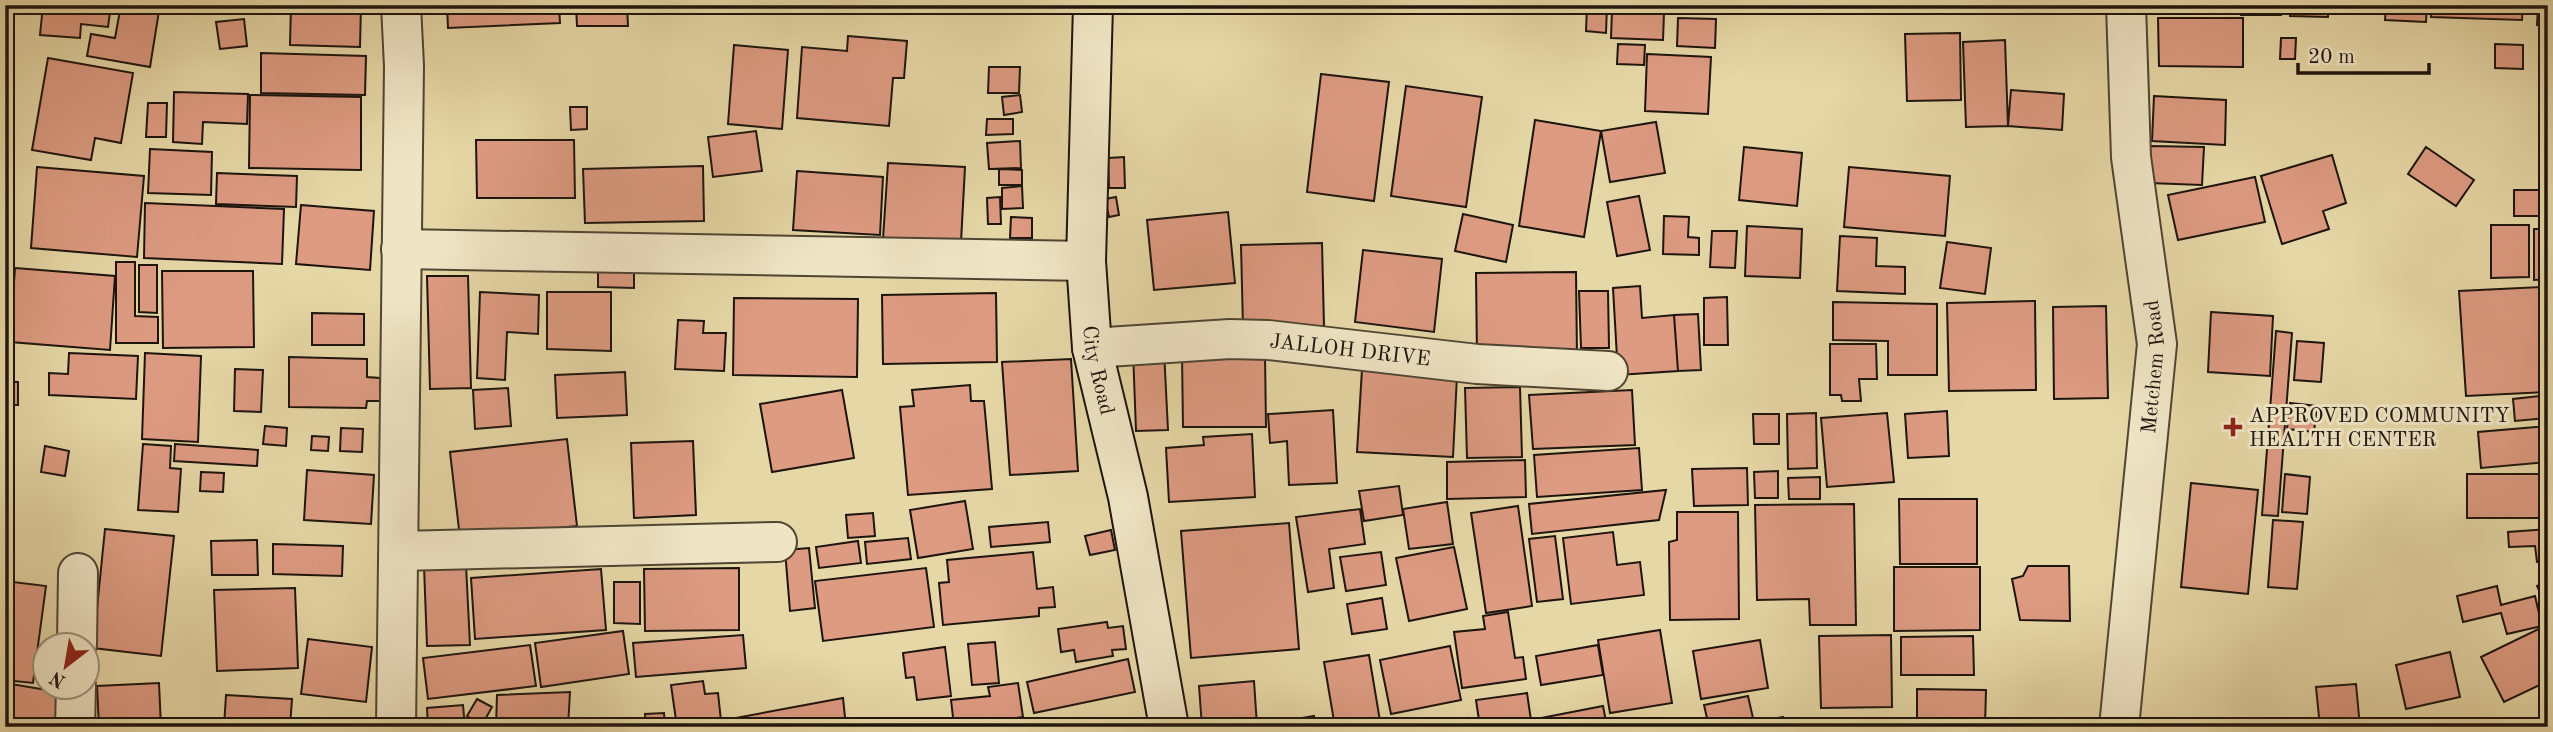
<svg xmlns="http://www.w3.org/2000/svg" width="2553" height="732" font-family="'Old Standard TT',serif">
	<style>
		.building { fill: #dd9b82; stroke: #1d140d; stroke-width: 2 }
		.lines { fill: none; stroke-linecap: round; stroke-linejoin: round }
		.minor-casing { stroke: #4f4533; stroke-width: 42 }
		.secondary-casing { stroke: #1d140d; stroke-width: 42 }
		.minor { stroke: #efe5c5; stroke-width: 38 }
		.secondary { stroke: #efe5c5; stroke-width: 38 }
		.poi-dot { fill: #8f2418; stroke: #efe5c5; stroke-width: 2.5 }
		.labels { text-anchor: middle; stroke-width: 6; stroke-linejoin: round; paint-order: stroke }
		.street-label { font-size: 21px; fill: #1d140d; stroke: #efe5c5 }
		.poi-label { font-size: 21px; fill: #1d140d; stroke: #efe5c5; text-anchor: start }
	</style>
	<rect width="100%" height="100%" fill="#e6d7a6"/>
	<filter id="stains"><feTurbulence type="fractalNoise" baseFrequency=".00286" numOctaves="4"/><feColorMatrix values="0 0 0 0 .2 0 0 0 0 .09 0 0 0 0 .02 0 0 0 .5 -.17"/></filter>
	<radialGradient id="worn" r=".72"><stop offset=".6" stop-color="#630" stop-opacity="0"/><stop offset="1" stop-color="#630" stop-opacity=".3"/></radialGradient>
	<path class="building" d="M43,5H111L108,27L81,24L80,38L40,35Z
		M121,5L159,11L150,67L87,56L91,34L115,38Z
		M291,5H361L360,47L290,45Z
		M447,5H559L560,23L448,28Z
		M576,5H627L628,26H577Z
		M660,5H728V8L660,12Z
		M1587,5H1607L1606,33L1586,31Z
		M1934,5H2023V9H1934Z
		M2241,5H2281V15H2241Z
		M2290,5H2328V17L2290,16Z
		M2386,5H2427L2426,22L2385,20Z
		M2432,5H2523L2522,20L2431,17Z
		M2538,5H2548V26L2537,25Z
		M1612,10L1664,13L1663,40L1611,38Z
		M1678,18L1716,19L1715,48L1677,46Z
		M2158,18H2243V67L2159,66Z
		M244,19L247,46L220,49L216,22Z
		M1960,33L1961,100L1907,101L1905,34Z
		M848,36L907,41L904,78H893L889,126L797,118L802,47L847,51Z
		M2281,38H2296L2295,59H2280Z
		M2005,40L2008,126L1966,127L1963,42Z
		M1618,44L1645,45L1644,65L1617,64Z
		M2495,44L2523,45V69L2495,68Z
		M734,45L788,50L782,129L728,124Z
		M261,53L366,56L365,95L261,93Z
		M1647,54L1711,57L1708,114L1645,111Z
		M48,58L133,73L121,143L95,138L91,160L32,150Z
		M989,67H1020L1019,93H988Z
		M1321,74L1389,82L1374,201L1307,192Z
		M1406,86L1482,97L1466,207L1391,196Z
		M2011,90L2064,94L2062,130L2008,126Z
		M174,92L248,94L247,124L203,122L202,144L173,142Z
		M250,95L361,97V170L249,168Z
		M1020,95L1022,112L1004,115L1002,97Z
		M2154,96L2226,100L2225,145L2152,141Z
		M148,103H167L166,137H146Z
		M570,107H587V129L571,130Z
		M987,119H1013V134L986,135Z
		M1535,120L1601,131L1584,237L1519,226Z
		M1656,122L1665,173L1610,182L1601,131Z
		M756,131L762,171L713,177L708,137Z
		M476,140H574L575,198H477Z
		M2542,140H2548V177H2542Z
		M1020,141L1021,168L989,169L987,143Z
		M2150,146L2204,147L2202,185L2149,183Z
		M1744,147L1802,153L1797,206L1739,200Z
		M2426,147L2474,180L2456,206L2408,174Z
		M150,149L212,152L211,195L148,193Z
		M2332,155L2346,203L2323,211L2329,229L2282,244L2261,176Z
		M1124,157L1125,188H1109L1108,158Z
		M888,163L965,167L961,242L883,239Z
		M703,166L704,221L585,223L583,169Z
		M37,167L144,176L137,257L31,248Z
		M1849,167L1950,176L1945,236L1844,227Z
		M999,169L1022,170V185H999Z
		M797,171L883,177L880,235L793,230Z
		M217,173L297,176L296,207L216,204Z
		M2255,177L2265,222L2178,240L2168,195Z
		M1022,186L1023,208L1002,209V188Z
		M2514,190H2548V216H2514Z
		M1639,196L1650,250L1617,256L1607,202Z
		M1000,197L1001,224H988L987,198Z
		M1116,197L1119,215L1109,217L1105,199Z
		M145,203L284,209L282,264L144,258Z
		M301,205L374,211L370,270L296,264Z
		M1228,212L1235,283L1154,290L1147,220Z
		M1463,214L1513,225L1506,262L1455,251Z
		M1664,216L1689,217L1688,237L1699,238V255L1663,254Z
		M1011,217L1032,218V238H1010Z
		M2491,225H2529V277L2491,278Z
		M1747,226L1802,229L1800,278L1745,276Z
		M2534,229H2547L2548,279L2534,280Z
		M1712,231H1737L1735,268L1710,267Z
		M1840,236L1877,238L1876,266L1905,267V294L1837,291Z
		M1947,242L1991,248L1985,294L1940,288Z
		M1322,243L1324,326L1243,328L1241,245Z
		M1363,250L1442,259L1434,332L1355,322Z
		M116,262H135V316L158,317V343H116Z
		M139,265H157V313L139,312Z
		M15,268L115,276L110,350L10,342Z
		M598,268L634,269V288L598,287Z
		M162,271H253L254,347L163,348Z
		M1576,272L1577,357L1477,358L1476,273Z
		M427,276H468L471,388L430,389Z
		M1640,286L1642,318L1674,315L1678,371L1618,375L1613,288Z
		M2541,287L2547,392L2466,396L2459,291Z
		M1579,291H1608L1609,348H1581Z
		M480,292L539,295L538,334L507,332L505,380L477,378Z
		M547,292H611V351L547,349Z
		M996,293L997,362L883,364L882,295Z
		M1727,297L1728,345H1704V298Z
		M734,298L858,299L857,377L733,375Z
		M2035,301L2036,390L1949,391L1947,303Z
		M1833,302L1937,304V375H1888V341L1833,340Z
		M2106,306L2108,398L2054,399L2053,307Z
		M2211,312L2273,316L2270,376L2208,372Z
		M312,313L364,314V345H312Z
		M1698,314L1701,370L1678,371L1674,315Z
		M678,320L704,321L703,333H726L724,371L675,369Z
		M2276,331L2292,333L2278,516L2262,515Z
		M2297,341L2324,343L2321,382L2294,380Z
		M1830,344H1876L1877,379H1859L1861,401H1842L1841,395H1830Z
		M1133,351H1164L1168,430L1136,431Z
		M69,353L138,356L136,399L49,395V373L68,374Z
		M145,353L201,356L198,442L142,439Z
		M1182,355H1265L1266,427H1183Z
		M289,357L367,359V377L380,378V401H367L366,408L289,407Z
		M1071,359L1078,471L1010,475L1002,362Z
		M235,369L263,370L261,412L234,411Z
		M1362,369L1457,375L1453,457L1357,452Z
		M625,372L627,415L557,418L555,375Z
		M5,382H18V405H5Z
		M970,385L971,401H984L992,489L908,495L900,407L914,406L912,390Z
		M1520,387L1522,457L1467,458L1465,388Z
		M508,388L511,426L475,429L473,390Z
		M842,390L854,458L772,472L760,404Z
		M1632,390L1635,445L1533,449L1529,395Z
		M2548,395V418L2515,421L2513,399Z
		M2290,403L2317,406L2314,432L2287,429Z
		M1333,410L1337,483L1289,485L1287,441L1270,443L1268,414Z
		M1947,411L1949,456L1908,458L1905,414Z
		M1816,413L1817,468L1788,469L1787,414Z
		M1887,413L1894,482L1827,487L1821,418Z
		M1753,414H1779V444H1754Z
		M265,426L287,428L286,446L263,444Z
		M2548,426V462L2481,468L2478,432Z
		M341,428L363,429L362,452L340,451Z
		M1252,434L1255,497L1169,502L1166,448L1204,445L1203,437Z
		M312,436L329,437L328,451L311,450Z
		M567,439L577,526L460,538L450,452Z
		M693,441L696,515L634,518L631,443Z
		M143,444L171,446L170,468L181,469L178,512L138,510Z
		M175,444L258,450L257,466L174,461Z
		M45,446L69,451L65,476L41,472Z
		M1639,448L1642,490L1537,497L1534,455Z
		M1525,460L1526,497L1447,499V462Z
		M1747,468L1748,505L1694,506L1692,469Z
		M307,470L374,475L371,524L304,520Z
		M1778,471V498H1755L1754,472Z
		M201,472L224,473L223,492L200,491Z
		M2285,474L2310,477L2307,514L2282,512Z
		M2467,474H2548V518H2467Z
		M1820,477V499H1789L1788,478Z
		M2191,483L2258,490L2248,594L2181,587Z
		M1399,486L1403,515L1364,521L1359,491Z
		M1666,490L1659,520L1532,534L1529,504Z
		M1899,499H1977V564H1900Z
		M965,501L973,549L918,558L910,510Z
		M1447,502L1453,544L1409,549L1403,509Z
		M1854,504L1856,625H1810L1809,599L1757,600L1755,505Z
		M1518,506L1532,606L1486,613L1471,513Z
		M1360,509L1365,544L1329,549L1334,588L1308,592L1296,517Z
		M1677,512H1738L1739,619L1670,620L1669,542L1677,540Z
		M873,513L875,536L848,538L846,515Z
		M2273,520L2303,522L2297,589L2268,587Z
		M1048,522L1050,542L991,547L989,527Z
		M1289,523L1299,649L1191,658L1181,531Z
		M105,529L174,536L161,656L93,648Z
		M2548,529V561L2537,562L2535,546L2509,547L2508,532Z
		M1111,530L1115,550L1090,555L1085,536Z
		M1613,532L1617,565L1640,562L1644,595L1571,604L1563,538Z
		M1555,536L1563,599L1537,602L1529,539Z
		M908,538L911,559L867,564L865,542Z
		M257,540L258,575H212L211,541Z
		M858,541L861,563L819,568L816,547Z
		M273,544L343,546L342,576L273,574Z
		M1454,547L1467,609L1409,621L1396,558Z
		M809,548L815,608L790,611L785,550Z
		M1033,552L1037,589L1053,587L1055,607L1039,608V616L943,625L939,583L949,582L947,560Z
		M1381,552L1386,585L1346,591L1340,557Z
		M466,565L470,645L427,646L424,566Z
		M2028,566H2069L2070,621L2020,620L2012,579L2023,576Z
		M1894,567H1980V630L1894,631Z
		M739,568V630L645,631L644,569Z
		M926,568L934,627L823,641L815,581Z
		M601,569L606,630L475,639L471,578Z
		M2548,580V609L2537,586Z
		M5,581L46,586L33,683L5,680Z
		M614,582H640V624L614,623Z
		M2497,586L2501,605L2535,596L2542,626L2507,634L2501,613L2463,622L2457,596Z
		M295,588L298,668L217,671L214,590Z
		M1382,598L1387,629L1352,634L1347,604Z
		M1508,612L1515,658L1523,657L1526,679L1462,688L1454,632L1485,629L1483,616Z
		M1107,622L1108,628L1123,626L1126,649L1112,650L1113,656L1076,662L1074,650L1061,652L1058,629Z
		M2547,625L2548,681L2504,702L2481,657Z
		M1660,630L1672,703L1610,713L1598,640Z
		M623,631L629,674L541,687L535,643Z
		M743,635L746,668L636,677L633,643Z
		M1891,635L1892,707L1821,708L1819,636Z
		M1973,636L1974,675H1901V637Z
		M308,639L372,647L366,702L301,694Z
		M1760,640L1768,688L1701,699L1693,651Z
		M995,642L999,683L972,685L968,644Z
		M530,645L536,686L428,699L423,658Z
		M1598,645L1603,675L1541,685L1536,656Z
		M1450,646L1461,700L1391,714L1380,660Z
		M945,647L951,696L917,700L914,677L906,678L903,653Z
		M2450,652L2460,697L2406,709L2396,665Z
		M1369,655L1381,727H1335L1324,662Z
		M1128,659L1135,692L1034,713L1027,682Z
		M703,681L705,694L718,693L721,721L709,723V727H677L671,685Z
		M1254,681L1257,726L1202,727L1199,686Z
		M5,683L71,694L66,727H5Z
		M159,683L161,727H99L97,686Z
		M1018,683L1023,717L954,726L951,700L990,696L988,687Z
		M2356,684L2360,727H2320L2316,687Z
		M1917,689L1986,690L1985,727H1917Z
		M570,692L568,727H496L497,695Z
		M1527,693L1532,727H1480L1476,700Z
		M226,695L292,699L290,727H224Z
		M1748,696L1755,727H1709L1704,705Z
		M843,698L846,727H731L730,719Z
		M477,699L492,707L482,725L467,716Z
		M463,705L465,727H428L427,708Z
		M1603,706L1607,727H1543L1541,718Z
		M664,713L665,727H646L645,714Z
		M1314,716L1316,727H1262V725Z
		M1783,717L1786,727H1763L1761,721Z
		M1467,718L1469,727H1410Z
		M1892,719L1894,727H1851Z"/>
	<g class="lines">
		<g class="minor-casing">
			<g id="minor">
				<path d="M401,249L1086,261"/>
				<path id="s1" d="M1092,348L1230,339L1268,340L1477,364L1608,371"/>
				<path d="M399,551L777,542"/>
				<path d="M77,644L78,573"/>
				<path d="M75,727L76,686"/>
				<path d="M396,727L404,66L401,5"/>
				<path id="s2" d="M2119,727L2157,344L2131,157L2126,5"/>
			</g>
		</g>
		<g class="secondary-casing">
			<g id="secondary">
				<path id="s3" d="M1093,5L1086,261L1092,348L1128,497L1169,727"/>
			</g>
		</g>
		<use href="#minor" class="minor"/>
		<use href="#secondary" class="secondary"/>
	</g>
	<path class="poi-dot" d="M2229.5 416.5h7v7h7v7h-7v7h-7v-7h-7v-7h7z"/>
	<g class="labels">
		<g class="street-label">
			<text dy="7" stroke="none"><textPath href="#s1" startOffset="259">JALLOH DRIVE</textPath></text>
			<text dy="7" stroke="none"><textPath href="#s2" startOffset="362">Metchem Road</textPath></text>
			<text dy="7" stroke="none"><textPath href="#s3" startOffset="366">City Road</textPath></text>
		</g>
		<g class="poi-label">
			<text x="2249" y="422">APPROVED COMMUNITY<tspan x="2249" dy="24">HEALTH CENTER</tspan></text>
		</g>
	</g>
	<rect width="2553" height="732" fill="none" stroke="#e6d7a6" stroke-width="28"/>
	<rect x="7" y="7" width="2539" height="718" fill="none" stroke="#1d140d" stroke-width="3.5"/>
	<rect x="14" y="14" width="2525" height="704" fill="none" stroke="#1d140d" stroke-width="2"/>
	<g transform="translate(66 666) rotate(211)"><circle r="33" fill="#efe5c5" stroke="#9b917b" stroke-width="2"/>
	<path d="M0-5L12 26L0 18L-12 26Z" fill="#8f2418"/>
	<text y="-10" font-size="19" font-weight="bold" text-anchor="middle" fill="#1d140d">N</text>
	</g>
	<path d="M2298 63v10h131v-10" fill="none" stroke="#1d140d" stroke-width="3.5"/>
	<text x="2308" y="63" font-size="21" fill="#1d140d" stroke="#efe5c5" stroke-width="5" paint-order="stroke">20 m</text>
	<rect width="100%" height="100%" filter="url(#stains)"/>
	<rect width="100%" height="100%" fill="url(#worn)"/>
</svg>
